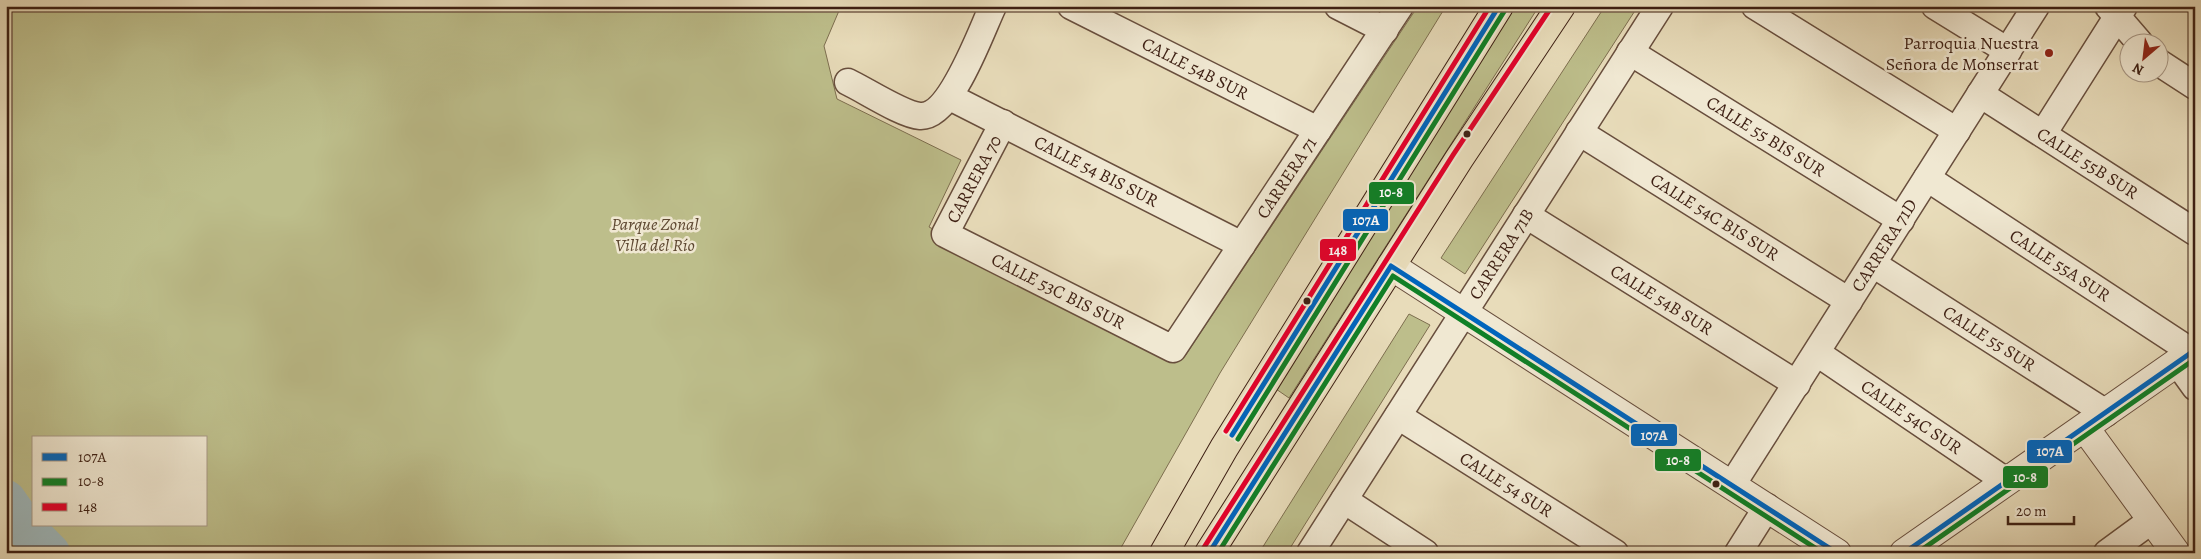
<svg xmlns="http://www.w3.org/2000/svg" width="2201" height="559" font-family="Alegreya,serif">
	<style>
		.green { fill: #bdbe8b; stroke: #7d6e4f; fill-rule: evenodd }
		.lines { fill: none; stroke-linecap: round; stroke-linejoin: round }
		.river { stroke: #9eb8bc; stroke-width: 40 }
		.minor-casing { stroke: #684e3d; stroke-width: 29 }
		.tertiary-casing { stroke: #684e3d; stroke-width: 30 }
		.primary-casing { stroke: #3d1f13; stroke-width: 30 }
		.minor { stroke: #f0e8d2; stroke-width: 26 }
		.tertiary { stroke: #f0e8d2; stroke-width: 28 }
		.primary { stroke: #e8dcba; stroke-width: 28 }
		.bus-1-casing { stroke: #f0e8d2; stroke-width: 9 }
		.bus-2-casing { stroke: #f0e8d2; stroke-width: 9 }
		.bus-3-casing { stroke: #f0e8d2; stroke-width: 9 }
		.bus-1 { stroke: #0065bd; stroke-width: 5 }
		.bus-2 { stroke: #0f8026; stroke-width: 5 }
		.bus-3 { stroke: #e4002b; stroke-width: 5 }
		.poi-dot { fill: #8f2418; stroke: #f0e8d2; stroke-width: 2 }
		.bus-dot { fill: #3d1f13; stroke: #f0e8d2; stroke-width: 2 }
		.labels { text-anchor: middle; stroke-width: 5; stroke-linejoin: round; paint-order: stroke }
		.poi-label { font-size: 18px; fill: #3d1f13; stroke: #f0e8d2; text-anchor: end }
		.street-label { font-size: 18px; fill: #3d1f13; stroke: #f0e8d2 }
		.park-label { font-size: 18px; font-style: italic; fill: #5d4731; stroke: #f0e8d2 }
		.line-badge { stroke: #f0e8d2; stroke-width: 2 }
		.badge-label { font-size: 14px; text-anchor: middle; font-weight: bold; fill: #fff }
	</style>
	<rect width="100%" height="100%" fill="#e8dcba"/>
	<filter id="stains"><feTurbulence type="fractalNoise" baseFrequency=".004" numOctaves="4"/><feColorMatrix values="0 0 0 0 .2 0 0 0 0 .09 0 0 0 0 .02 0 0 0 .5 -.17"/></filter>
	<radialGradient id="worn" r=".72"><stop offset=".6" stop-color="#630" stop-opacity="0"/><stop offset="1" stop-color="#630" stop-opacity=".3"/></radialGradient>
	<path class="green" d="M6,6H841L824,46L837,99L961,160L929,227L1185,356L1418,6H1446L1220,373L1118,553H6ZM34,438H206V525H34Z
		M1516,6H1539L1289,398L1276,389L1396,191Z
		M1605,6H1638L1465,274L1441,258Z
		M1409,314L1430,325L1287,553H1259Z"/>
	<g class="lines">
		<path class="river" d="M6,500L27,530L50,553"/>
		<g class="minor-casing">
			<g id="minor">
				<path id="s1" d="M1071,6L1318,130"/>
				<path d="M1338,6L1385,30"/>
				<path d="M1755,6L1957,131"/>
				<path d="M1935,6L2008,51"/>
				<path d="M2108,6L2139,42"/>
				<path id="s2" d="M1630,52L1901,220"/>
				<path d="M2158,62L2195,86"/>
				<path d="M848,82C865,90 903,115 920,116C951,118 981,31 993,6"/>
				<path id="s3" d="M1980,94L2195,232"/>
				<path id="s4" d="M950,97L1242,245"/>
				<path id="s5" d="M1003,123L945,234L1173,349L1400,6"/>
				<path id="s6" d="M1579,132L1849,301"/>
				<path d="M2043,134L2124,6"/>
				<path id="s7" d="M1927,178L2192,352"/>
				<path id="s8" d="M1526,215L1797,384"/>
				<path id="s9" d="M1873,264L2106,413"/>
				<path id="s10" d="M1817,353L2006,481"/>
				<path d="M2177,362L2195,387"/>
				<path id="s11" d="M1398,416L1615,553"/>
				<path id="s12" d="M1732,485L2036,6"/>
				<path d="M1344,500L1425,553"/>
				<path id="s13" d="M1310,553L1660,6"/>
				<path d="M1738,553L1767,507"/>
				<path d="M2107,553L2152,520"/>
			</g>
		</g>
		<g class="tertiary-casing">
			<path id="tertiary" d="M1391,266L1837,553
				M2085,428L2176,553
				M1904,553L2195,350"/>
		</g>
		<g class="primary-casing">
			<path id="primary" d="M1164,553L1224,448L1499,6
				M1209,553L1459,159L1561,6"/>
		</g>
		<use href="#minor" class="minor"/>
		<use href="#tertiary" class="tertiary"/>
		<use href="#primary" class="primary"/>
		<g class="bus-1-casing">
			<path id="bus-1" d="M1232,435L1499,6
				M1209,553L1391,266L1837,553
				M1904,553L2195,350"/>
		</g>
		<g class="bus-2-casing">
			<path id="bus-2" d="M1238,439L1505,10
				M1218,553L1393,276L1823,553
				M1917,553L2195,359"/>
		</g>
		<g class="bus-3-casing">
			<path id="bus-3" d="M1226,431L1490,6
				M1203,549L1453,155L1552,6"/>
		</g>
		<use href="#bus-1" class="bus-1"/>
		<use href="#bus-2" class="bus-2"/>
		<use href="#bus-3" class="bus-3"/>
	</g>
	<circle class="poi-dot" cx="2049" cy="53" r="5"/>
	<g class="bus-dot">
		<circle cx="1467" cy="134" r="4.5"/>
		<circle cx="1307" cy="301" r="4.5"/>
		<circle cx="1716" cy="484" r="4.5"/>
	</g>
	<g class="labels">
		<g class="poi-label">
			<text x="2039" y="49">Parroquia Nuestra<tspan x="2039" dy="21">Señora de Monserrat</tspan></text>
		</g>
		<g class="street-label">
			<text dy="6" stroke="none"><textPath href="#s1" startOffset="139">CALLE 54B SUR</textPath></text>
			<text dy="6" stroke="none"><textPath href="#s2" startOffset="160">CALLE 55 BIS SUR</textPath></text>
			<text dy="6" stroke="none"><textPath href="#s3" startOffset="128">CALLE 55B SUR</textPath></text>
			<text dy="6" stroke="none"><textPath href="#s4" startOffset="164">CALLE 54 BIS SUR</textPath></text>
			<text dy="6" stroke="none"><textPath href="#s5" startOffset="586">CARRERA 71</textPath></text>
			<text transform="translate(974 179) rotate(-62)" y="6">CARRERA 70</text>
			<text dy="6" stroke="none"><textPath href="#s6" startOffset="160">CALLE 54C BIS SUR</textPath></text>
			<text dy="6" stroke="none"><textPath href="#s12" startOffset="284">CARRERA 71D</textPath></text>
			<text dy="6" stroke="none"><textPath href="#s13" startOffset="355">CARRERA 71B</textPath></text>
			<text dy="6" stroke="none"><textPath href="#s7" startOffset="159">CALLE 55A SUR</textPath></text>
			<text dy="6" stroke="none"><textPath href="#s5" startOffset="252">CALLE 53C BIS SUR</textPath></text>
			<text dy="6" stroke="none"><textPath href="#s8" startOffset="160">CALLE 54B SUR</textPath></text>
			<text dy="6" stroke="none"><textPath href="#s9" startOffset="138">CALLE 55 SUR</textPath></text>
			<text dy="6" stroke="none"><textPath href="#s10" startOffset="114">CALLE 54C SUR</textPath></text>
			<text dy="6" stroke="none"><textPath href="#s11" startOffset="128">CALLE 54 SUR</textPath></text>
		</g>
		<g class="park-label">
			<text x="655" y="230">Parque Zonal<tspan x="655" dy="21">Villa del Río</tspan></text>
		</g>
	</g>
	<g class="line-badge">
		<rect x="1368" y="181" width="47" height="24" rx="5" fill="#0f8026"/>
		<rect x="1342" y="208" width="47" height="24" rx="5" fill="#0065bd"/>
		<rect x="1319" y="238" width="38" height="24" rx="5" fill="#e4002b"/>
		<rect x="1630" y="423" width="48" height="24" rx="5" fill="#0065bd"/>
		<rect x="2026" y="439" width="47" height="25" rx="5" fill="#0065bd"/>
		<rect x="1654" y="448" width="48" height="24" rx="5" fill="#0f8026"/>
		<rect x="2002" y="465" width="47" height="24" rx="5" fill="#0f8026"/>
	</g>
	<g class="badge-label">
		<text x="1391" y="197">10-8</text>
		<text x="1366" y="225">107A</text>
		<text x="1338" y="255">148</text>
		<text x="1654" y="440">107A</text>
		<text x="2050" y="456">107A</text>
		<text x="1678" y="465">10-8</text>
		<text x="2025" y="482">10-8</text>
	</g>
	<rect width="2201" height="559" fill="none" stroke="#e8dcba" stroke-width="25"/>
	<rect x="8" y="8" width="2186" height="544" fill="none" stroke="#3d1f13" stroke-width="2.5"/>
	<rect x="12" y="12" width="2176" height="534" fill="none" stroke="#3d1f13"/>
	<rect x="32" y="436" width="175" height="90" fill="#f0e8d2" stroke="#a89886"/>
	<rect x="42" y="453" width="25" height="8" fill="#0065bd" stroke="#a89886"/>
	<text x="78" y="462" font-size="15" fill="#3d1f13">107A</text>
	<rect x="42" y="478" width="25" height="8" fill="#0f8026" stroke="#a89886"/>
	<text x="78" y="486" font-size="15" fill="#3d1f13">10-8</text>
	<rect x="42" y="503" width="25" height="8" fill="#e4002b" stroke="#a89886"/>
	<text x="78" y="512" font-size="15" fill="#3d1f13">148</text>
	<g transform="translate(2144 58) rotate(208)"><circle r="24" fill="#f0e8d2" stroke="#a89886"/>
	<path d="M0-4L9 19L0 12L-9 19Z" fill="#8f2418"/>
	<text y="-8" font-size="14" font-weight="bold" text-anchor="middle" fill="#3d1f13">N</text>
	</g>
	<path d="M2008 516v8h66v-8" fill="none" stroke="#3d1f13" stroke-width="2.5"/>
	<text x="2016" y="516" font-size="15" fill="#3d1f13" stroke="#f0e8d2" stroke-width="4" paint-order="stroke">20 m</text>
	<rect width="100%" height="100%" filter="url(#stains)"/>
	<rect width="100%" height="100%" fill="url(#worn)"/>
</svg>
